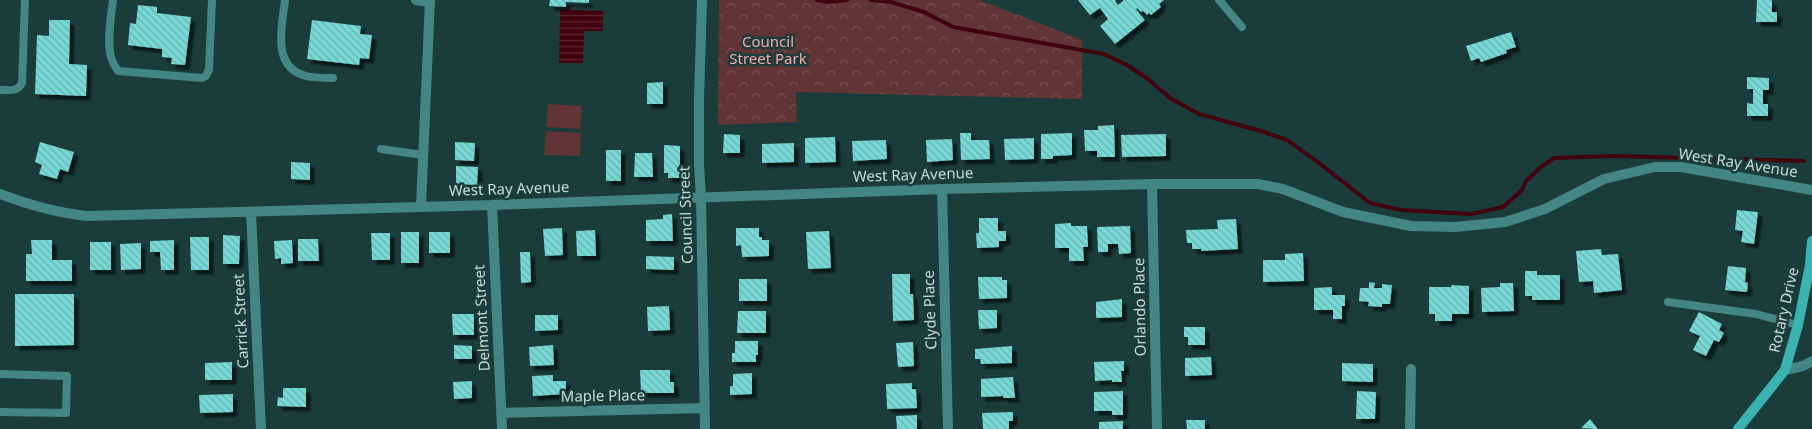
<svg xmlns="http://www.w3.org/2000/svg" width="1812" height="429" font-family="'Noto Sans',sans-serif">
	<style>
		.grass { fill: #613435 }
		.park { fill: url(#park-crowns) }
		.water { fill: url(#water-rules) }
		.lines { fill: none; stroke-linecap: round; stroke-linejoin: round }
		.stream { stroke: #42030e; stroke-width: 4 }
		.building { fill: url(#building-back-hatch); filter: url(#shadow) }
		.lane { stroke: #438684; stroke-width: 8 }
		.street { stroke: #438684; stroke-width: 10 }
		.secondary { stroke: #3cb3b0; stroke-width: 10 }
		.labels { text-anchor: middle; stroke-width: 5; stroke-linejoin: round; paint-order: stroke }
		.park-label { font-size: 15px; fill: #f9a7a8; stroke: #1a3d3c }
		.street-label { font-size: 15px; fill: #c7dad9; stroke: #1a3d3c }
	</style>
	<defs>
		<pattern id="park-crowns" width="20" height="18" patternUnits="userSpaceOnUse" patternTransform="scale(1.25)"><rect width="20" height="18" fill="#613435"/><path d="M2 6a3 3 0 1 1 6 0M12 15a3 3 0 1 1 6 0" fill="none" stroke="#765152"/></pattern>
		<pattern id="water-rules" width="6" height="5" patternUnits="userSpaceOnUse" patternTransform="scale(1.25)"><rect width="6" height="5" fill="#42030e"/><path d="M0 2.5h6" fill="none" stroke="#5c2730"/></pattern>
		<pattern id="building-back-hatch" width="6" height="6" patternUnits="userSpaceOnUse" patternTransform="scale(1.25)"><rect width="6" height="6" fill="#77d8d5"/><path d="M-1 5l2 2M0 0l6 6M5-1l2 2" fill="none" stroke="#68b2b0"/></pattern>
		<filter id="shadow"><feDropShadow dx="4.5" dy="4.5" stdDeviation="1" flood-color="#0009"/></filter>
	</defs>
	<rect width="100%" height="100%" fill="#1a3d3c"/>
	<path class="grass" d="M548,104L582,106L580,129L546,127Z
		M546,131L581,133L580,156L544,155Z"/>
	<path class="park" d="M719,0H980L1082,40V99L796,92L797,122L718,125Z"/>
	<path class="water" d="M560,9L603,11V31H584L583,63H559Z"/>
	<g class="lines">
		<path class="stream" d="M817,0L828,2L847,0
			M871,0L891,2L924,12L953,27L1104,54L1127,65L1148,79L1170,98L1199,114L1261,131L1287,140L1319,163L1370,203L1401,210L1471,214L1503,207L1522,190L1526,181L1541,167L1554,158L1614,156L1804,161"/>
	</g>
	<path class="building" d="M550,0H589V3L566,2V7L549,6Z
		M1078,0H1116L1115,1L1118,5L1124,0H1164L1159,4L1161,7L1151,15L1149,13L1147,15L1143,11L1141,12L1137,8L1136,9L1145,20L1115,44L1100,26L1108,19L1100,8L1090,15Z
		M1757,0H1772V12H1777V22H1756Z
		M138,5L157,7V13L191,17L185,65L171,64L172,58L162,57V49L128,45L130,23L136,24Z
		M49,20H70L69,64L87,65L86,96L35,94L37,35L49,36Z
		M312,20L361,26L360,34L372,35L369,59L360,58L359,65L307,59Z
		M1511,32L1516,47L1506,50L1507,53L1481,62L1479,58L1471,61L1466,46Z
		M1747,77L1769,78V90H1763V104H1768V116H1747V103L1753,104V89H1747Z
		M663,82V104H647V83Z
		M1114,125L1115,157H1097V151H1085L1084,130H1098V126Z
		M960,133H971V140H989L990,159L961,160Z
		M1072,133V155L1053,156V159H1041V134Z
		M724,134L740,135V153H723Z
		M1166,134V156L1122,157L1121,135Z
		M835,137L836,162L805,163V138Z
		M1034,138V159L1005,160L1004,139Z
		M952,139L953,160L927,162L926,140Z
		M886,140L887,159L853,161L852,141Z
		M40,142L74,152L68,172L60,169L57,179L39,174L42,165L35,162Z
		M455,142L475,143L474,161L455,160Z
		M794,143V162L762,163V144Z
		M664,145L680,146V178H668V173H664Z
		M606,150H621V181H606Z
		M635,153H652L653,177H634Z
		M291,162L310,163V180L291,179Z
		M456,166L478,167L477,185L456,184Z
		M1737,210L1758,212L1754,244L1741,242L1743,231L1735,230Z
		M672,214L673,241H646V220L663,219V215Z
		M979,218H998V231H1006V241H999V247L977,248L976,233H979Z
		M1236,219L1238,249L1201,251V249H1192V243H1187L1186,230L1218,229L1217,220Z
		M1071,223V226H1087L1088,247H1083L1084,261H1069V248H1055V224Z
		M1130,226L1131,253L1119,254L1118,244H1108V252H1098L1097,227Z
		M562,228L563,255L545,256L543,229Z
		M736,228H759V237H762V240H769V256L742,257L741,245L736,246Z
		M595,230L596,256H577L576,231Z
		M829,231L831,268L808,269L806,232Z
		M401,232H419V263H401Z
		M429,232H450V253H429Z
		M371,233H390V260H372Z
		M223,235L240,236L239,264H223Z
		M190,237H209V270H191Z
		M298,239H318L319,261H298Z
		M31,240H52V260H72V281H26V254H32Z
		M174,240V270H161L160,252H150V241Z
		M292,240L293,263L281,264V258L275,259L274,241Z
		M90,242H111V270H90Z
		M141,243V269L121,270L120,244Z
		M1601,249L1602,255L1618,254L1622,290L1594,293L1593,281L1579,282L1576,251Z
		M520,252H530L531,282L521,283Z
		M1303,253L1304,281L1263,282V260H1285V254Z
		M646,256L674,257V270L646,269Z
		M1728,266L1746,268L1745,282L1748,283L1747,292L1725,290Z
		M1525,271H1537V275H1560V300H1532V296H1525Z
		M892,274H910V294H913L914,320L893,321Z
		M978,277H1002V280H1007V298L979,299Z
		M739,279H767V301H739Z
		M1369,282L1375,283L1374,288H1382V284L1392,285L1390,304H1382V307L1368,306L1369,302L1359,301L1360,288H1369Z
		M1500,283H1513L1514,311L1482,312L1481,288L1500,287Z
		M1451,285L1469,286V314H1452V321H1435V314H1429V287H1452Z
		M1332,287V295H1345V306H1342V319H1333V310H1314V288Z
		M15,294H74V345L15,346Z
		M1122,299V317L1096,318V302Z
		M669,306L670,330L648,331L647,307Z
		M978,310H997V328L979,329Z
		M738,311H766V333H737Z
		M1699,312L1722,324L1719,330L1724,333L1719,342L1714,340L1706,356L1693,350L1700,336L1689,331Z
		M452,314H474V335H453Z
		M535,315H558V330L535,331Z
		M1184,327H1205V345H1188V337H1184Z
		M735,341H758V355H756V362H732V353H735Z
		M913,342L914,366L898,367L896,343Z
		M454,345L472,346V359H454Z
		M553,345L554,365L530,366L529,347Z
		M1012,346V363L981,364L980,359H975V349Z
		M1211,357L1212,375L1185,376V358Z
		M1124,361V371H1121L1122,382H1112V380L1095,381L1094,362Z
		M232,362V380H205V363Z
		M1342,363L1373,364V382L1342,381Z
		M640,370H670V382H674V393H641Z
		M752,373V394L730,395V386H733V374Z
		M553,375V381H566V394L533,396L532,376Z
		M1013,377L1015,398H1003V396L981,397V379Z
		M472,381V398L454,399L453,382Z
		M912,383V389H916L917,408L887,409L886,384Z
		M283,388H306V407L277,406L278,397L283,398Z
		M1123,391V415H1112V411H1094V392Z
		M1357,391L1376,392L1375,419H1356Z
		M233,394V412L200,413L199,395Z
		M1013,412V421H1009V429H983L982,413Z
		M917,415V429H897L896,416Z
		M1590,419L1598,429L1581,428Z
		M1186,420H1205V429H1187Z
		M1123,421V429H1099V422Z"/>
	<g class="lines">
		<path class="lane" d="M113,0C111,15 106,46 112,60C113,64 116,67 118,71L202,78L206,76L209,70L212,0
			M285,0C282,26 271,67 306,76C314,78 324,78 333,78
			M1219,0L1242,27
			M0,90C9,90 18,92 22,83L25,0
			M381,149L423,155
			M1668,302L1756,314L1798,325
			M0,374L67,376L66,413L0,412"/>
		<path class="street" d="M416,0L430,2
			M702,0L699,99V165L701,197L705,429
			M1152,184L1157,429
			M942,189L948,429
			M0,194C29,205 56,213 87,216L492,205L942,189L1152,184H1258L1283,189L1343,212L1411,226L1455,227L1505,222L1545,209L1604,179L1655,167H1681L1812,190
			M492,205L502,429
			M421,206L430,0
			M251,212L261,429
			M1785,370L1803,366L1812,361
			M501,413L705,408
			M1410,429L1411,369"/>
		<path class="secondary" d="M1738,429L1785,370L1798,325L1810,265L1812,241"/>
	</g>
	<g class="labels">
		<g class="park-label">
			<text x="768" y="47">Council<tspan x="768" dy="17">Street Park</tspan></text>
		</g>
		<g class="street-label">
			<text transform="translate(1738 163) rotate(9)" y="5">West Ray Avenue</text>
			<text transform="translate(913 175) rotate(-2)" y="5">West Ray Avenue</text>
			<text transform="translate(509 189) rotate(-2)" y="5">West Ray Avenue</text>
			<text transform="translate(686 215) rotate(-92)" y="5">Council Street</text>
			<text transform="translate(1140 307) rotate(-91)" y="5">Orlando Place</text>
			<text transform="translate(930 310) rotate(-92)" y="5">Clyde Place</text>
			<text transform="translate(1784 310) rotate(-77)" y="5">Rotary Drive</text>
			<text transform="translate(482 318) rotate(-93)" y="5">Delmont Street</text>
			<text transform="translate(241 321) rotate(-93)" y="5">Carrick Street</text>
			<text transform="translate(603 396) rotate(-1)" y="5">Maple Place</text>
		</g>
	</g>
</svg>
